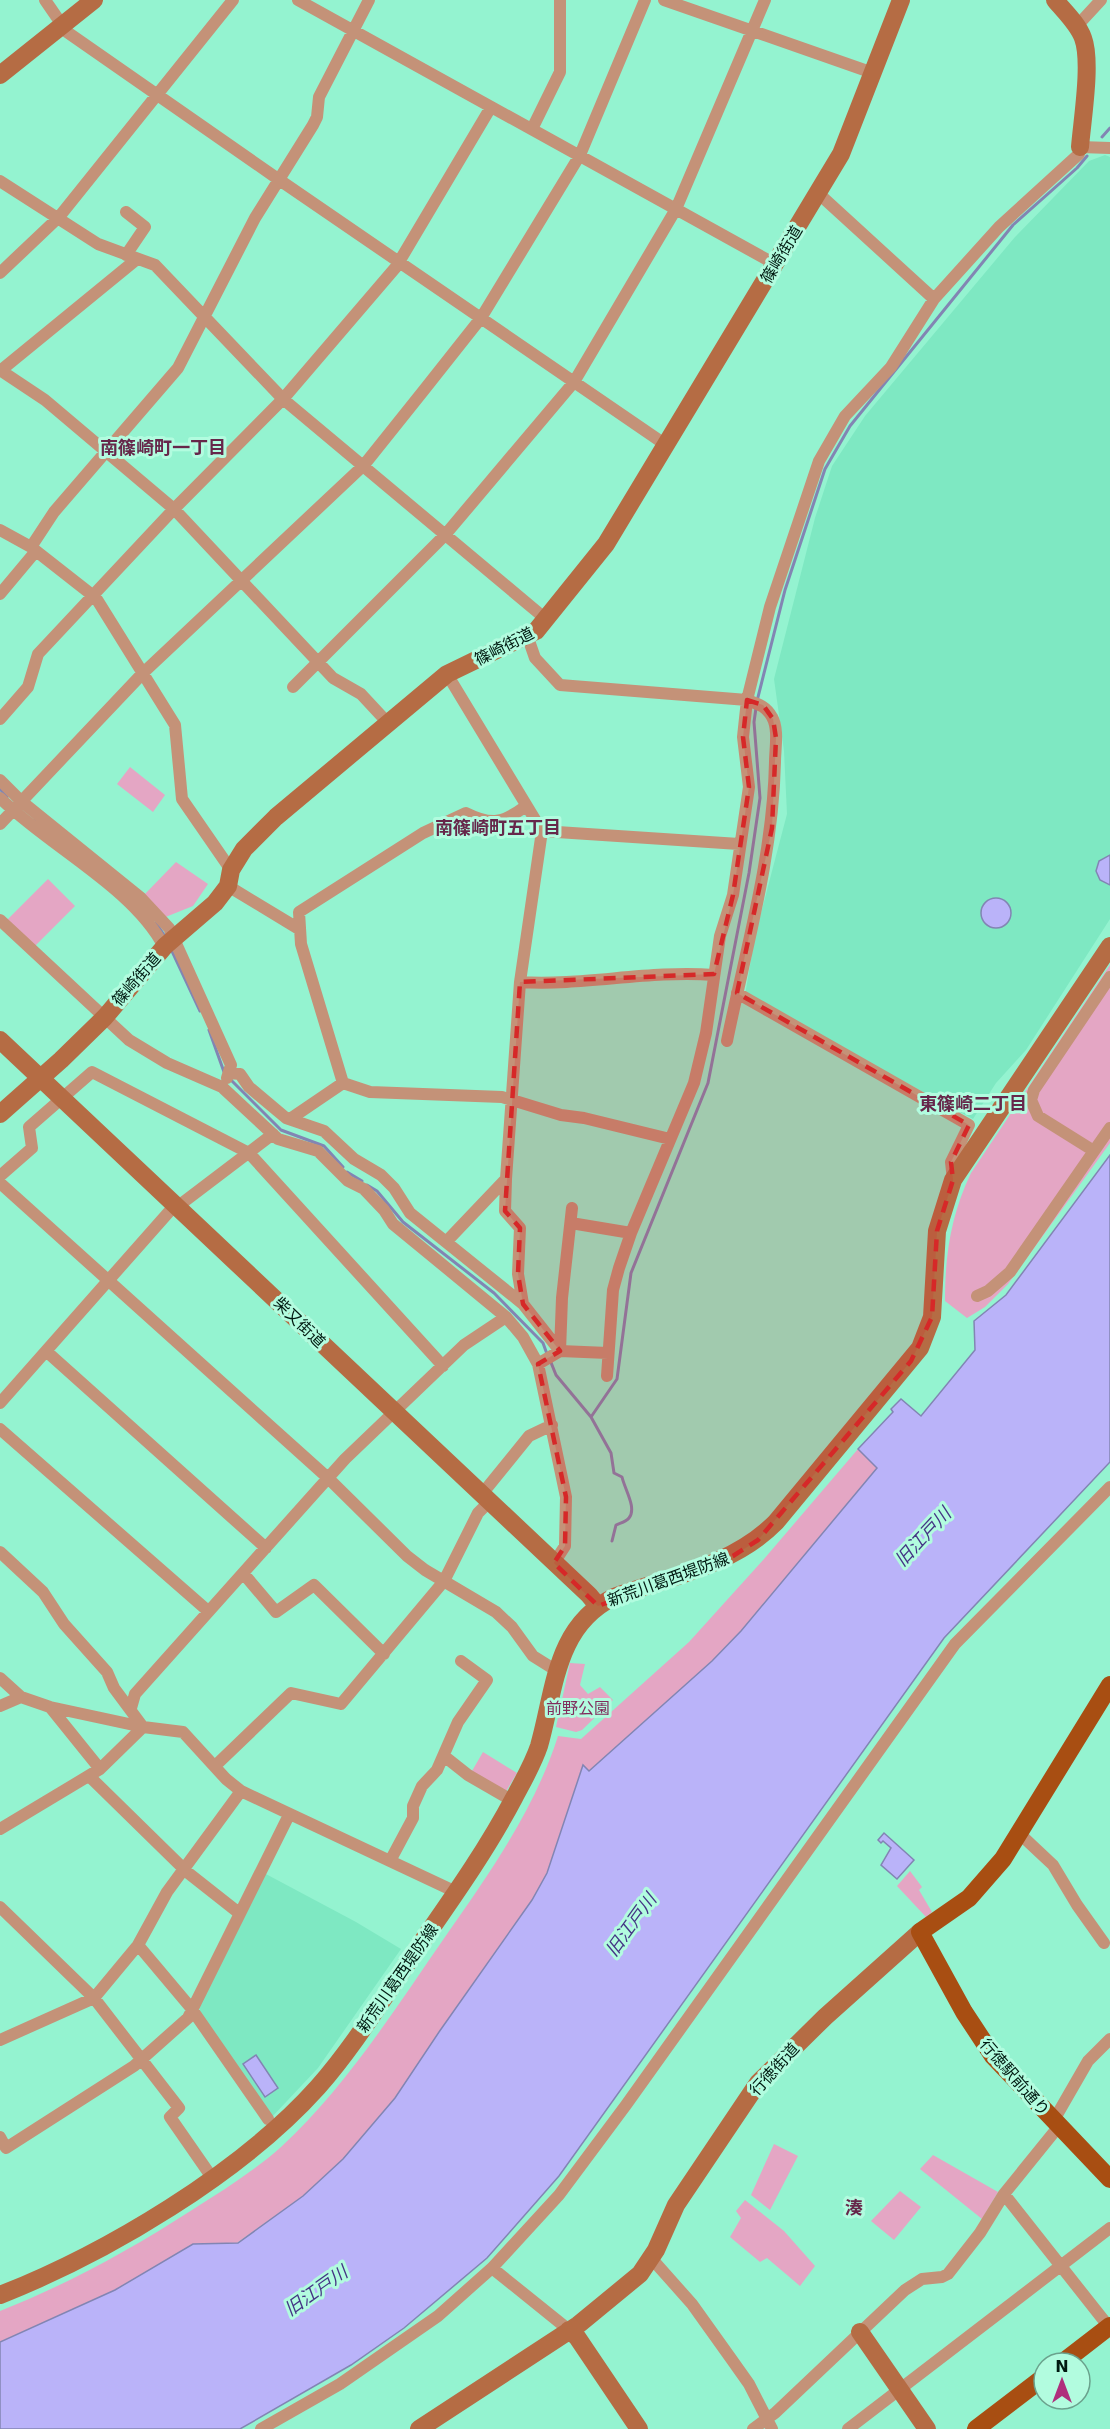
<svg xmlns="http://www.w3.org/2000/svg" width="1110" height="2429" font-family="'DejaVu Sans','Noto Sans JP',sans-serif">
	<style>
		.built { fill: #7ee8c2 }
		.green { fill: #e4a6c4 }
		.water { fill: #bab3f9; stroke: #8285b3; stroke-width: 1.5 }
		.lines { fill: none; stroke-linecap: round; stroke-linejoin: round }
		.stream { stroke: #8285b3; stroke-width: 3 }
		.street { stroke: #c49278; stroke-width: 12 }
		.secondary { stroke: #b56c44; stroke-width: 18 }
		.primary { stroke: #a84e12; stroke-width: 18 }
		.marked { fill: #d62828; fill-opacity: 0.2; stroke: #d62828; stroke-width: 4.5; stroke-dasharray: 12 8; stroke-linejoin: round }
		.labels { text-anchor: middle; stroke-width: 6; stroke-linejoin: round; paint-order: stroke }
		.street-label { font-size: 16px; fill: #001a11; stroke: #b2fcdf }
		.park-label { font-size: 16px; fill: #812c5d; stroke: #b2fcdf }
		.neighbourhood-label { font-size: 18px; font-weight: bold; fill: #66274a; stroke: #b2fcdf }
		.water-label { font-size: 18px; font-style: italic; fill: #453585; stroke: #b2fcdf }
	</style>
	<rect width="100%" height="100%" fill="#94f3d0"/>
	<path class="built" d="M1105,155L1110,157V919L1026,1050L996,1083L973,1119L745,995L755,936L787,814L784,751L774,679L815,518L832,466L865,416L1015,237L1089,161Z
		M264,1873L356,1922L401,1949L318,2068L271,2118L201,2014L198,2005Z"/>
	<path class="green" d="M130,767L165,795L153,812L117,784Z
		M176,862L208,884L193,906L163,918L144,895Z
		M48,879L75,906L35,946L7,920Z
		M1110,965V1143L1008,1284L985,1307L967,1318L945,1301C945,1254 951,1215 971,1173Z
		M858,1449L877,1468L741,1631L712,1661L589,1771L583,1766L547,1873L532,1900L395,2098L343,2159L303,2196L237,2243L193,2244L115,2290L0,2342V2311C68,2284 130,2250 192,2210C222,2191 254,2171 281,2147C346,2087 395,2009 445,1937C489,1874 535,1809 558,1736L581,1739L689,1642L764,1559Z
		M570,1663L585,1664L580,1685L588,1694L600,1687L613,1700L582,1730L576,1732L556,1727Z
		M483,1752L517,1773L505,1793L472,1771Z
		M910,1871L922,1887L919,1890L932,1912L926,1917L897,1886Z
		M774,2144L798,2156L770,2210L751,2195Z
		M933,2155L998,2192L982,2219L920,2169Z
		M900,2191L921,2207L894,2240L871,2221Z
		M745,2200L784,2231L815,2266L800,2286L767,2258L760,2262L730,2237L741,2218L736,2211Z"/>
	<path class="water" d="M1110,855V885L1100,880L1096,871L1099,861Z
		M981 913a15 15 0 1 1 30 0a15 15 0 1 1-30 0Z
		M1110,1155V1462L944,1638L559,2176L487,2258L404,2328L351,2365L240,2429H0V2342L115,2290L193,2244L238,2243L303,2196L343,2159L395,2098L439,2032L532,1900L547,1873L583,1765L589,1771L712,1661L741,1631L877,1468L858,1449L893,1412L891,1409L901,1399L921,1416L975,1350L974,1321L1006,1295Z
		M884,1833L914,1860L897,1879L881,1865L891,1848L883,1841L881,1843L878,1840Z
		M256,2055L278,2088L265,2097L243,2064Z"/>
	<g class="lines">
		<path class="stream" d="M1102,137L1110,128
			M757,701L785,590L825,469L850,426L1013,225L1077,168L1087,156
			M0,789L7,797
			M35,820L46,829
			M156,923L166,938
			M171,949L200,1011
			M209,1030L224,1072
			M230,1079L281,1130L324,1146L343,1167
			M347,1172L362,1181
			M367,1185L377,1191L403,1222L494,1293L543,1343L547,1354
			M550,1360L556,1375L591,1417
			M612,1541L616,1525C620,1523 626,1522 629,1518C637,1508 625,1490 622,1477L614,1473L611,1453L591,1417L617,1379L631,1273L708,1083L749,873L760,798L754,722L756,708"/>
		<path class="street" d="M45,0L67,32L278,179L666,445
			M298,0L775,264
			M664,0L873,73
			M1077,26L1101,0
			M532,129L560,72V0
			M0,181L98,244L155,265L283,399L547,620
			M818,193L934,299
			M126,212L145,227L126,255
			M0,273L59,217L233,0
			M0,370L45,400L174,509L333,678L361,694L387,722
			M0,371L137,259
			M0,530L31,547L96,598L175,725L182,799L231,870
			M31,547L54,512L178,368L255,218L313,125L317,117L319,97L369,0
			M0,594L36,551
			M527,635L535,658L560,685L747,700C758,704 766,706 772,717C779,729 775,749 775,762C773,857 746,948 727,1041
			M447,674L542,831L739,844
			M293,687L445,535L574,382L676,209L765,0
			M0,719L28,687L38,654L174,509L283,399L396,267L491,107
			M0,780L21,801L141,898L169,928L231,1065L227,1078
			M0,798C47,845 134,888 164,947
			M0,824L143,673L364,465L424,390L481,318L580,155L645,0
			M228,886L299,929
			M0,920L129,1040L167,1063L222,1087L278,1139L318,1151L348,1181L364,1189L384,1210L393,1224L506,1317L523,1337L538,1364L566,1497L565,1546L554,1563
			M520,982C584,986 648,970 714,975
			M737,993L969,1125L951,1162L953,1180
			M230,1073L240,1074L249,1087L286,1118L324,1131L354,1159L381,1175L394,1188L410,1213L523,1304L560,1351L608,1353
			M343,1083L370,1092L502,1097L561,1115L584,1118L670,1139
			M290,1119L343,1083L301,944L299,912L423,833L466,813C492,826 503,823 526,806
			M1094,1151L1038,1116L1031,1100L1034,1090L1110,977
			M0,1176L32,1148L29,1127L92,1072L249,1153L443,1366
			M0,1183L328,1478L407,1556L425,1570L496,1612L512,1627L533,1656L557,1671
			M177,1207L273,1134
			M571,1223L631,1233
			M446,1242L506,1179
			M977,1296L988,1291L1010,1272L1110,1128
			M523,1304L518,1274L520,1228L505,1211L506,1179L520,982L542,831
			M46,1351L266,1548
			M538,1364L560,1351L562,1298L572,1208
			M607,1376L613,1290L619,1268L631,1233L694,1083L706,1033L720,936L733,895L749,787L743,737L747,700L770,607L819,461L845,416L891,367L934,299L999,227L1079,154L1080,147L1110,148
			M0,1403L175,1205
			M0,1429L208,1611
			M482,1494L529,1436L552,1425
			M0,1552L43,1592L64,1624L107,1672L114,1688L143,1727L100,1769L0,1829
			M243,1573L276,1612L314,1585L384,1654
			M0,1678L21,1697
			M0,1706L21,1697L50,1707L143,1727L183,1732L226,1779L241,1791L456,1892
			M50,1707L100,1769
			M131,1708L135,1694L345,1459L464,1345L506,1317
			M444,1756L468,1775L513,1801
			M215,1766L291,1693L341,1704L444,1581L478,1513L489,1502
			M89,1776L187,1872L239,1913
			M1019,1833L1053,1865L1077,1905L1104,1943
			M390,1861L413,1818V1806L422,1786L437,1770L458,1722L487,1680L461,1661
			M0,1907L94,1998L179,2108L170,2117L213,2179
			M138,1945L191,2008L268,2119
			M0,2040L94,1998L138,1945L167,1892L241,1791
			M1054,2120L1088,2061L1110,2039
			M0,2137L6,2148L134,2066L188,2018L289,1815
			M1004,2194L1109,2327
			M652,2259L692,2304L732,2360L749,2384L772,2429
			M492,2268L569,2330
			M261,2429L340,2384L438,2316L492,2268L559,2195L626,2105L955,1644L1110,1487
			M753,2429L775,2413L905,2290L922,2279L942,2277L948,2274L980,2233L1004,2194L1059,2126
			M848,2429L1110,2228"/>
		<path class="secondary" d="M1055,0C1065,12 1078,24 1083,38C1092,62 1082,121 1080,147
			M0,75L94,0
			M0,1040L589,1595L598,1606
			M0,1114L61,1060L105,1017L165,946L215,903L228,886L231,870L244,849L276,817L447,674L536,631L606,544L841,154L901,0
			M0,2295C107,2253 241,2173 318,2087C355,2045 385,1995 417,1949C451,1900 486,1851 514,1798C523,1781 533,1764 539,1746C555,1690 555,1626 614,1597C670,1577 734,1565 776,1522L920,1348L932,1317L937,1231L953,1180L1110,946
			M569,2330L577,2337L639,2429
			M860,2332L927,2429
			M419,2429L578,2325L640,2274L656,2250L676,2205L758,2083L825,2017L920,1932"/>
		<path class="primary" d="M1110,1685L1003,1859L969,1898L920,1932L964,2012L993,2056L1110,2179
			M1062,2363L1110,2326
			M976,2429L1044,2377"/>
	</g>
	<path class="marked" d="M747,700L763,705L773,719L776,738L772,828L737,993L969,1125L951,1162L953,1180L937,1231L932,1317L911,1361L758,1540L733,1556L598,1606L554,1563L565,1546L566,1497L538,1364L560,1351L523,1304L518,1274L520,1228L505,1211L520,982L714,974L733,895L749,787L743,737Z"/>
	<g class="labels">
		<g class="street-label">
			<text transform="translate(781 254) rotate(-59)" y="6">篠崎街道</text>
			<text transform="translate(504 646) rotate(-27)" y="6">篠崎街道</text>
			<text transform="translate(136 979) rotate(-49)" y="6">篠崎街道</text>
			<text transform="translate(300 1322) rotate(44)" y="6">柴又街道</text>
			<text transform="translate(668 1579) rotate(-20)" y="6">新荒川葛西堤防線</text>
			<text transform="translate(397 1978) rotate(-55)" y="6">新荒川葛西堤防線</text>
			<text transform="translate(774 2069) rotate(-48)" y="6">行徳街道</text>
			<text transform="translate(1015 2077) rotate(49)" y="6">行徳駅前通り</text>
		</g>
		<g class="park-label">
			<text x="578" y="1714">前野公園</text>
		</g>
		<g class="neighbourhood-label">
			<text x="163" y="454">南篠崎町一丁目</text>
			<text x="498" y="834">南篠崎町五丁目</text>
			<text x="973" y="1110">東篠崎二丁目</text>
			<text x="854" y="2214">湊</text>
		</g>
		<g class="water-label">
			<text transform="translate(923 1537) rotate(-47)" y="6">旧江戸川</text>
			<text transform="translate(631 1925) rotate(-54)" y="6">旧江戸川</text>
			<text transform="translate(316 2291) rotate(-35)" y="6">旧江戸川</text>
		</g>
	</g>
	<g transform="translate(1062 2381)"><circle r="28" fill="#b2fcdf" stroke="#6ba28d" stroke-width="1.5"/>
	<path d="M0-4.5L10 22L0 15L-10 22Z" fill="#af2f7c"/>
	<text y="-9" font-size="16" font-weight="bold" text-anchor="middle" fill="#001a11">N</text>
	</g>
</svg>
